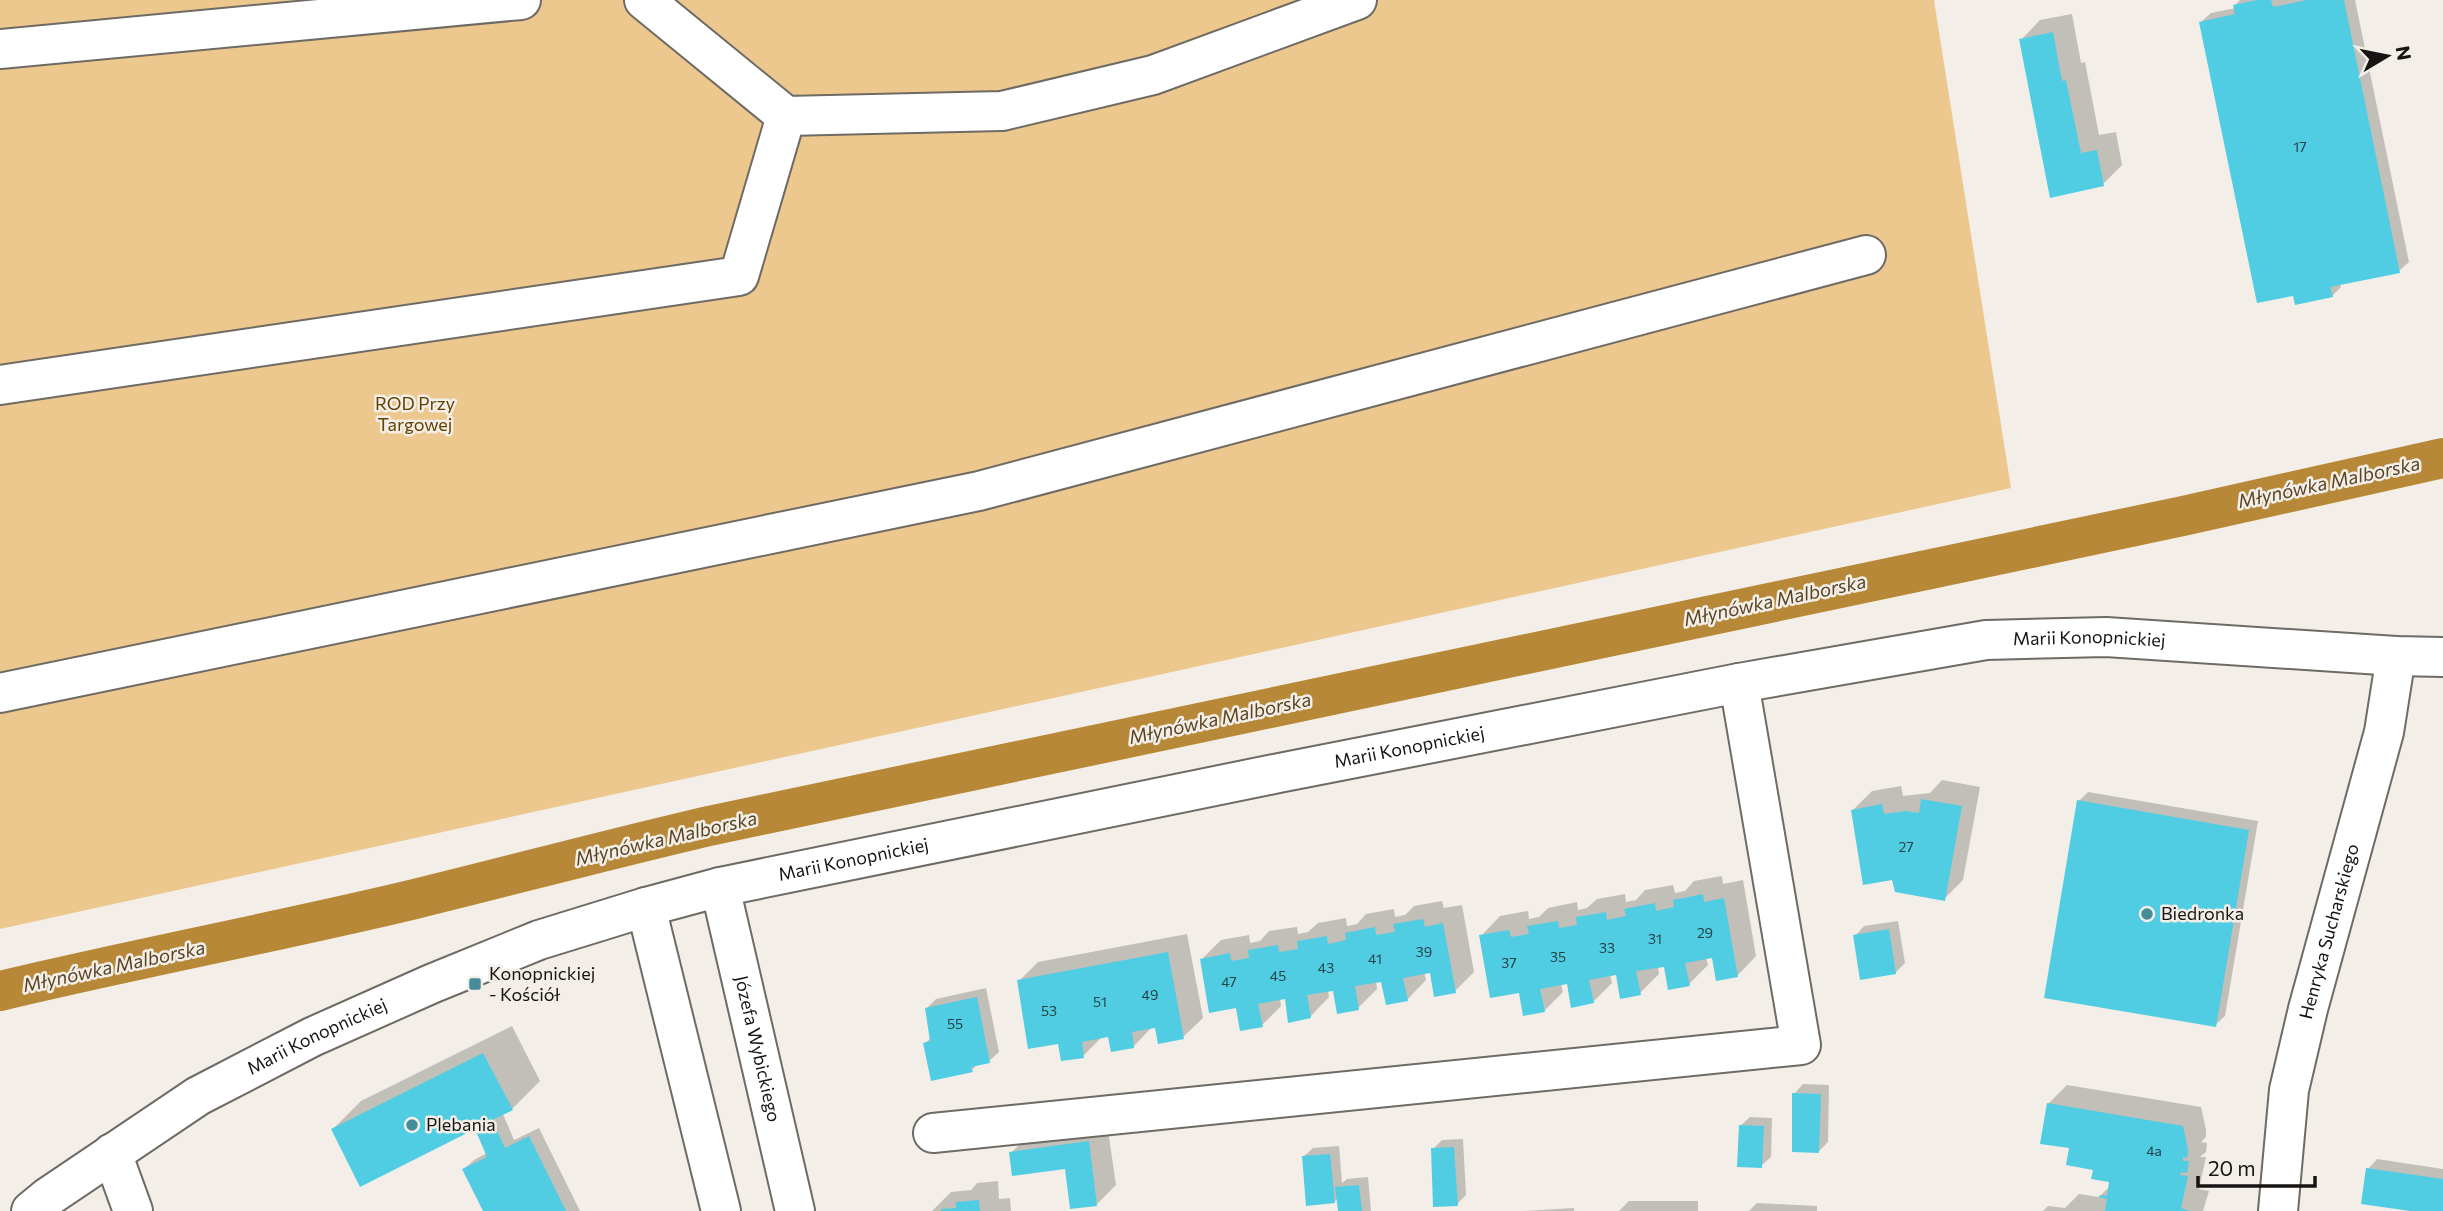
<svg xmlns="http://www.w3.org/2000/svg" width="2443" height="1211" font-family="Commissioner,sans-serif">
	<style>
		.green { fill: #edc88e }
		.shadow { fill: #0003 }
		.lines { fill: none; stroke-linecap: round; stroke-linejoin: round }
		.canal { stroke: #b78837; stroke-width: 40 }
		.building { fill: #50cde3 }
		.minor-casing { stroke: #6e6a64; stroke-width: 42 }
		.minor { stroke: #fff; stroke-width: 38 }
		.poi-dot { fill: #478c99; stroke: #f3eee7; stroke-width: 2.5 }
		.labels { text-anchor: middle; stroke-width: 5; stroke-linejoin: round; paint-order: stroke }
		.number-label { font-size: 14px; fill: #254347 }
		.park-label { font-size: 18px; fill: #624200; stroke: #f3eee7 }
		.street-label { font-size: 18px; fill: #171513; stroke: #f3eee7 }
		.poi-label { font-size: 18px; fill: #171513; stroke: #f3eee7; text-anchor: start }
		.water-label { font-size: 19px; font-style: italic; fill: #584422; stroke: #f3eee7 }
	</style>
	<rect width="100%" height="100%" fill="#f3eee7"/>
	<path class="green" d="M0,0H1934L2011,488L0,929Z"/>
	<path class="shadow" d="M2240,0H2355L2409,262L2399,271L2340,284L2341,287L2332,296L2201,22L2211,13L2236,8L2235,5Z
		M2072,14L2081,63L2085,62L2099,135L2116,132L2122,165L2103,184L2051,195L2021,40L2040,20Z
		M1942,780L1980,787L1963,880L1944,899L1894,878L1853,810L1872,791L1901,786L1903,796L1930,793Z
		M2088,792L2258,821L2225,1016L2215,1025L2079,801Z
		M1722,876L1723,884L1743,880L1756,956L1737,976L1713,956L1706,957L1708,965L1689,984L1665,965L1658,966L1659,974L1640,993L1617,973L1610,975L1612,983L1593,1002L1569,982L1561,984L1563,992L1544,1011L1521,991L1481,936L1500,916L1528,911L1529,919L1539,917L1548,908L1577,902L1578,910L1587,908L1597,899L1625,894L1626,902L1636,900L1645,890L1673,885L1675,893L1685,891L1694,881Z
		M1442,901L1444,908L1462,905L1474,972L1455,991L1431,971L1424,972L1426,980L1407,1000L1382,980L1376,981L1377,989L1358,1008L1334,989L1328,990L1329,997L1310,1017L1286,997L1280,998L1281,1006L1262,1025L1238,1006L1202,959L1221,940L1249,935L1250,943L1260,941L1269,931L1297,927L1298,934L1308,932L1318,923L1346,918L1347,926L1357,924L1366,914L1394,909L1395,917L1405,915L1414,906Z
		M1898,921L1905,963L1895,973L1855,936L1864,926Z
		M1187,934L1203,1018L1183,1037L1157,1026L1152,1027L1133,1047L1109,1035L1102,1037L1083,1056L1060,1042L1019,981L1038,962Z
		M986,988L999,1052L989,1061L979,1063L972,1070L925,1043L932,1037L927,1008L936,999Z
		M512,1026L540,1081L512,1109L503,1114L514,1140L539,1128L580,1211H485L464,1169L474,1160L487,1153L476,1127L333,1129L361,1101Z
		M1803,1084L1829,1085L1828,1142L1819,1151L1794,1094Z
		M2067,1085L2201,1107L2206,1130V1137L2201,1142L2207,1143L2206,1152L2200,1157H2206L2199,1189L2209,1191L2203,1211H2043L2048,1206L2065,1208L2079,1194L2099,1197L2107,1189H2110L2111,1181L2071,1146L2048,1104Z
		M1750,1117L1772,1118L1771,1157L1761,1166L1740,1126Z
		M1107,1123L1116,1185L1097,1204L1066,1167L1011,1153L1030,1134Z
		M1463,1139L1466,1195L1457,1204L1433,1149L1442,1140Z
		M1339,1146L1342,1183L1347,1179L1368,1177L1371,1211H1339L1338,1198L1334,1202L1303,1157L1313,1148Z
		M2377,1159L2443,1169V1211H2421L2368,1169Z
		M998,1181L999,1199L1010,1198L1011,1211H932L951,1192L971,1190L977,1183Z
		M1629,1201H1698V1211H1619Z
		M1757,1203L1817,1206V1211H1749Z
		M1574,1208V1211H1523Z"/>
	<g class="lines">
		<path class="canal" d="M0,991C138,958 277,932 415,899C513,875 610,849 709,826L2183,516L2443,458"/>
	</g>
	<path class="building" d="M2257,0H2271L2273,7L2307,0H2344L2400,273L2330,287L2333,297L2295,305L2293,296L2257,303L2199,22L2235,14L2233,5Z
		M2053,32L2062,81L2066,80L2081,153L2097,150L2104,186L2050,198L2019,39Z
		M1921,799L1962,806L1945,901L1895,892L1892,880L1863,885L1851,810L1882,804L1884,814L1906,811L1919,813Z
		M2077,800L2249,830L2216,1027L2044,998Z
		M1703,894L1704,902L1724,898L1738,977L1716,981L1712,958L1685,963L1690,986L1668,990L1664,967L1636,971L1641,995L1620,999L1616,975L1589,980L1594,1003L1571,1008L1567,984L1540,989L1545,1012L1523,1016L1519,993L1490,998L1479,935L1509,930L1511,937L1529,934L1527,926L1558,921L1559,928L1577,925L1576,917L1606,912L1607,920L1626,916L1624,909L1655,903L1656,911L1674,907L1673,900Z
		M1423,919L1425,927L1443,923L1456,993L1434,997L1430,973L1403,978L1408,1001L1386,1005L1381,982L1355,986L1359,1010L1337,1014L1333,991L1307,995L1311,1018L1288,1023L1285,999L1258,1004L1263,1027L1240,1031L1236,1008L1209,1013L1200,959L1230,953L1231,961L1249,958L1248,950L1278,945L1279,952L1298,949L1297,941L1327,936L1328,944L1346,940L1345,933L1375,927L1376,935L1395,932L1393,924Z
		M1889,929L1896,974L1860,980L1853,935Z
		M1168,952L1184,1039L1158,1044L1155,1028L1132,1032L1134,1048L1111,1052L1108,1037L1082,1042L1084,1058L1061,1061L1058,1044L1028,1049L1017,980Z
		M977,997L990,1063L971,1067L973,1072L931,1081L923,1043L930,1041L925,1008Z
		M483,1053L513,1110L492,1120L505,1148L529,1136L566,1211H483L462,1169L487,1157L475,1129L360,1187L331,1129Z
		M1792,1093L1821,1094L1819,1153L1792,1152Z
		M2047,1103L2183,1126L2188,1150L2187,1158L2183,1157V1161H2189L2187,1173L2181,1172L2180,1175L2188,1176L2181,1208L2190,1211H2105L2107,1199L2099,1197L2100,1195L2107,1196L2109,1182L2091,1179L2093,1170L2066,1165L2069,1148L2040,1144Z
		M1739,1125L1764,1126L1762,1168L1737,1167Z
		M1089,1141L1097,1206L1070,1209L1065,1169L1012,1176L1009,1152Z
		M1454,1147L1458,1206L1433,1207L1431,1148Z
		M1330,1154L1335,1203L1306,1206L1302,1156Z
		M2366,1168L2443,1179V1211H2410L2361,1204Z
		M1359,1185L1362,1211H1338L1335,1187Z
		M979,1200L980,1211H941V1209L956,1208V1202Z"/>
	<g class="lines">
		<g class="minor-casing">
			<g id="minor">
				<path d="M644,0L786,116L1002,111L1153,75L1357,0"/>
				<path d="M0,49L521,0"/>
				<path d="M0,385L739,276L786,116"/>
				<path d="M0,693L979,491L1866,255"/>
				<path id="s1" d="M720,887L795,1211"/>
				<path d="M646,907L721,1211"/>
				<path d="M933,1133L1801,1045L1739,683"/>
				<path d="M112,1153L133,1211"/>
				<path id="s2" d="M31,1211L48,1197L198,1096L312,1037L431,984L539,940L646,907L720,887L1279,773L1739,683L1986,640L2106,637L2396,656L2443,657"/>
				<path id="s3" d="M2278,1211L2289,1090L2308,1009L2384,732L2396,656"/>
			</g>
		</g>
		<use href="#minor" class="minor"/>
	</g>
	<g class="poi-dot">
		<circle cx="2147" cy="914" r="7"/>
		<rect x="468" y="977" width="14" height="14" rx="3.5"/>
		<circle cx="412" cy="1125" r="7"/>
	</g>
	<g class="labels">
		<g class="number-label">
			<text x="2300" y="152">17</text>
			<text x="1906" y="852">27</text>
			<text x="1705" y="938">29</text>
			<text x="1655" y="944">31</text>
			<text x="1607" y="953">33</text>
			<text x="1424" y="957">39</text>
			<text x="1558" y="962">35</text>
			<text x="1375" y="964">41</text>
			<text x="1509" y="968">37</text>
			<text x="1326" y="973">43</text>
			<text x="1278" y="981">45</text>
			<text x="1229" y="987">47</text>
			<text x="1150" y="1000">49</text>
			<text x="1100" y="1007">51</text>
			<text x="1049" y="1016">53</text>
			<text x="955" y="1029">55</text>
			<text x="2154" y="1156">4a</text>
		</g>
		<g class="park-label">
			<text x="415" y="410">ROD Przy<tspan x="415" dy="21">Targowej</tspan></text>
		</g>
		<g class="street-label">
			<text dy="6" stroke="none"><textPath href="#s2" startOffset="2160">Marii Konopnickiej</textPath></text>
			<text dy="6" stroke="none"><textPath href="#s2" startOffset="1470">Marii Konopnickiej</textPath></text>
			<text dy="6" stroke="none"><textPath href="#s2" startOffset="903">Marii Konopnickiej</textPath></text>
			<text dy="6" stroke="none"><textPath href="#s3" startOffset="285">Henryka Sucharskiego</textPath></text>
			<text dy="6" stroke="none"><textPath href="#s2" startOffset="336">Marii Konopnickiej</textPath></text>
			<text dy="6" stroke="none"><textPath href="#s1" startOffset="166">Józefa Wybickiego</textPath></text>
		</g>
		<g class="poi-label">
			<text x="2161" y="920">Biedronka</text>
			<text x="489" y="980">Konopnickiej<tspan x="489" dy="21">- Kościół</tspan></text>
			<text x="426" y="1131">Plebania</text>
		</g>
		<g class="water-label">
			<text transform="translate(2329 482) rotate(-12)" y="7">Młynówka Malborska</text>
			<text transform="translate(1775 600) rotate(-12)" y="7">Młynówka Malborska</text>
			<text transform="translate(1220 718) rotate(-12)" y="7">Młynówka Malborska</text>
			<text transform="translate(666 838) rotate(-13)" y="7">Młynówka Malborska</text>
			<text transform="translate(114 966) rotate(-12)" y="7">Młynówka Malborska</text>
		</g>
	</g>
	<g transform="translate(2387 56) rotate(80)" stroke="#f3eee7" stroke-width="5" paint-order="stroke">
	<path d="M0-5L12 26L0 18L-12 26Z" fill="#171513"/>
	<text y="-10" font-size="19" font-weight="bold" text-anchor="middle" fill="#171513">N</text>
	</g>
	<path d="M2198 1176v10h117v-10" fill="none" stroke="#171513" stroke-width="3.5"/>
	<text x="2208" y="1176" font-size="21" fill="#171513" stroke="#f3eee7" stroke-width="5" paint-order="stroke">20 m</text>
</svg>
